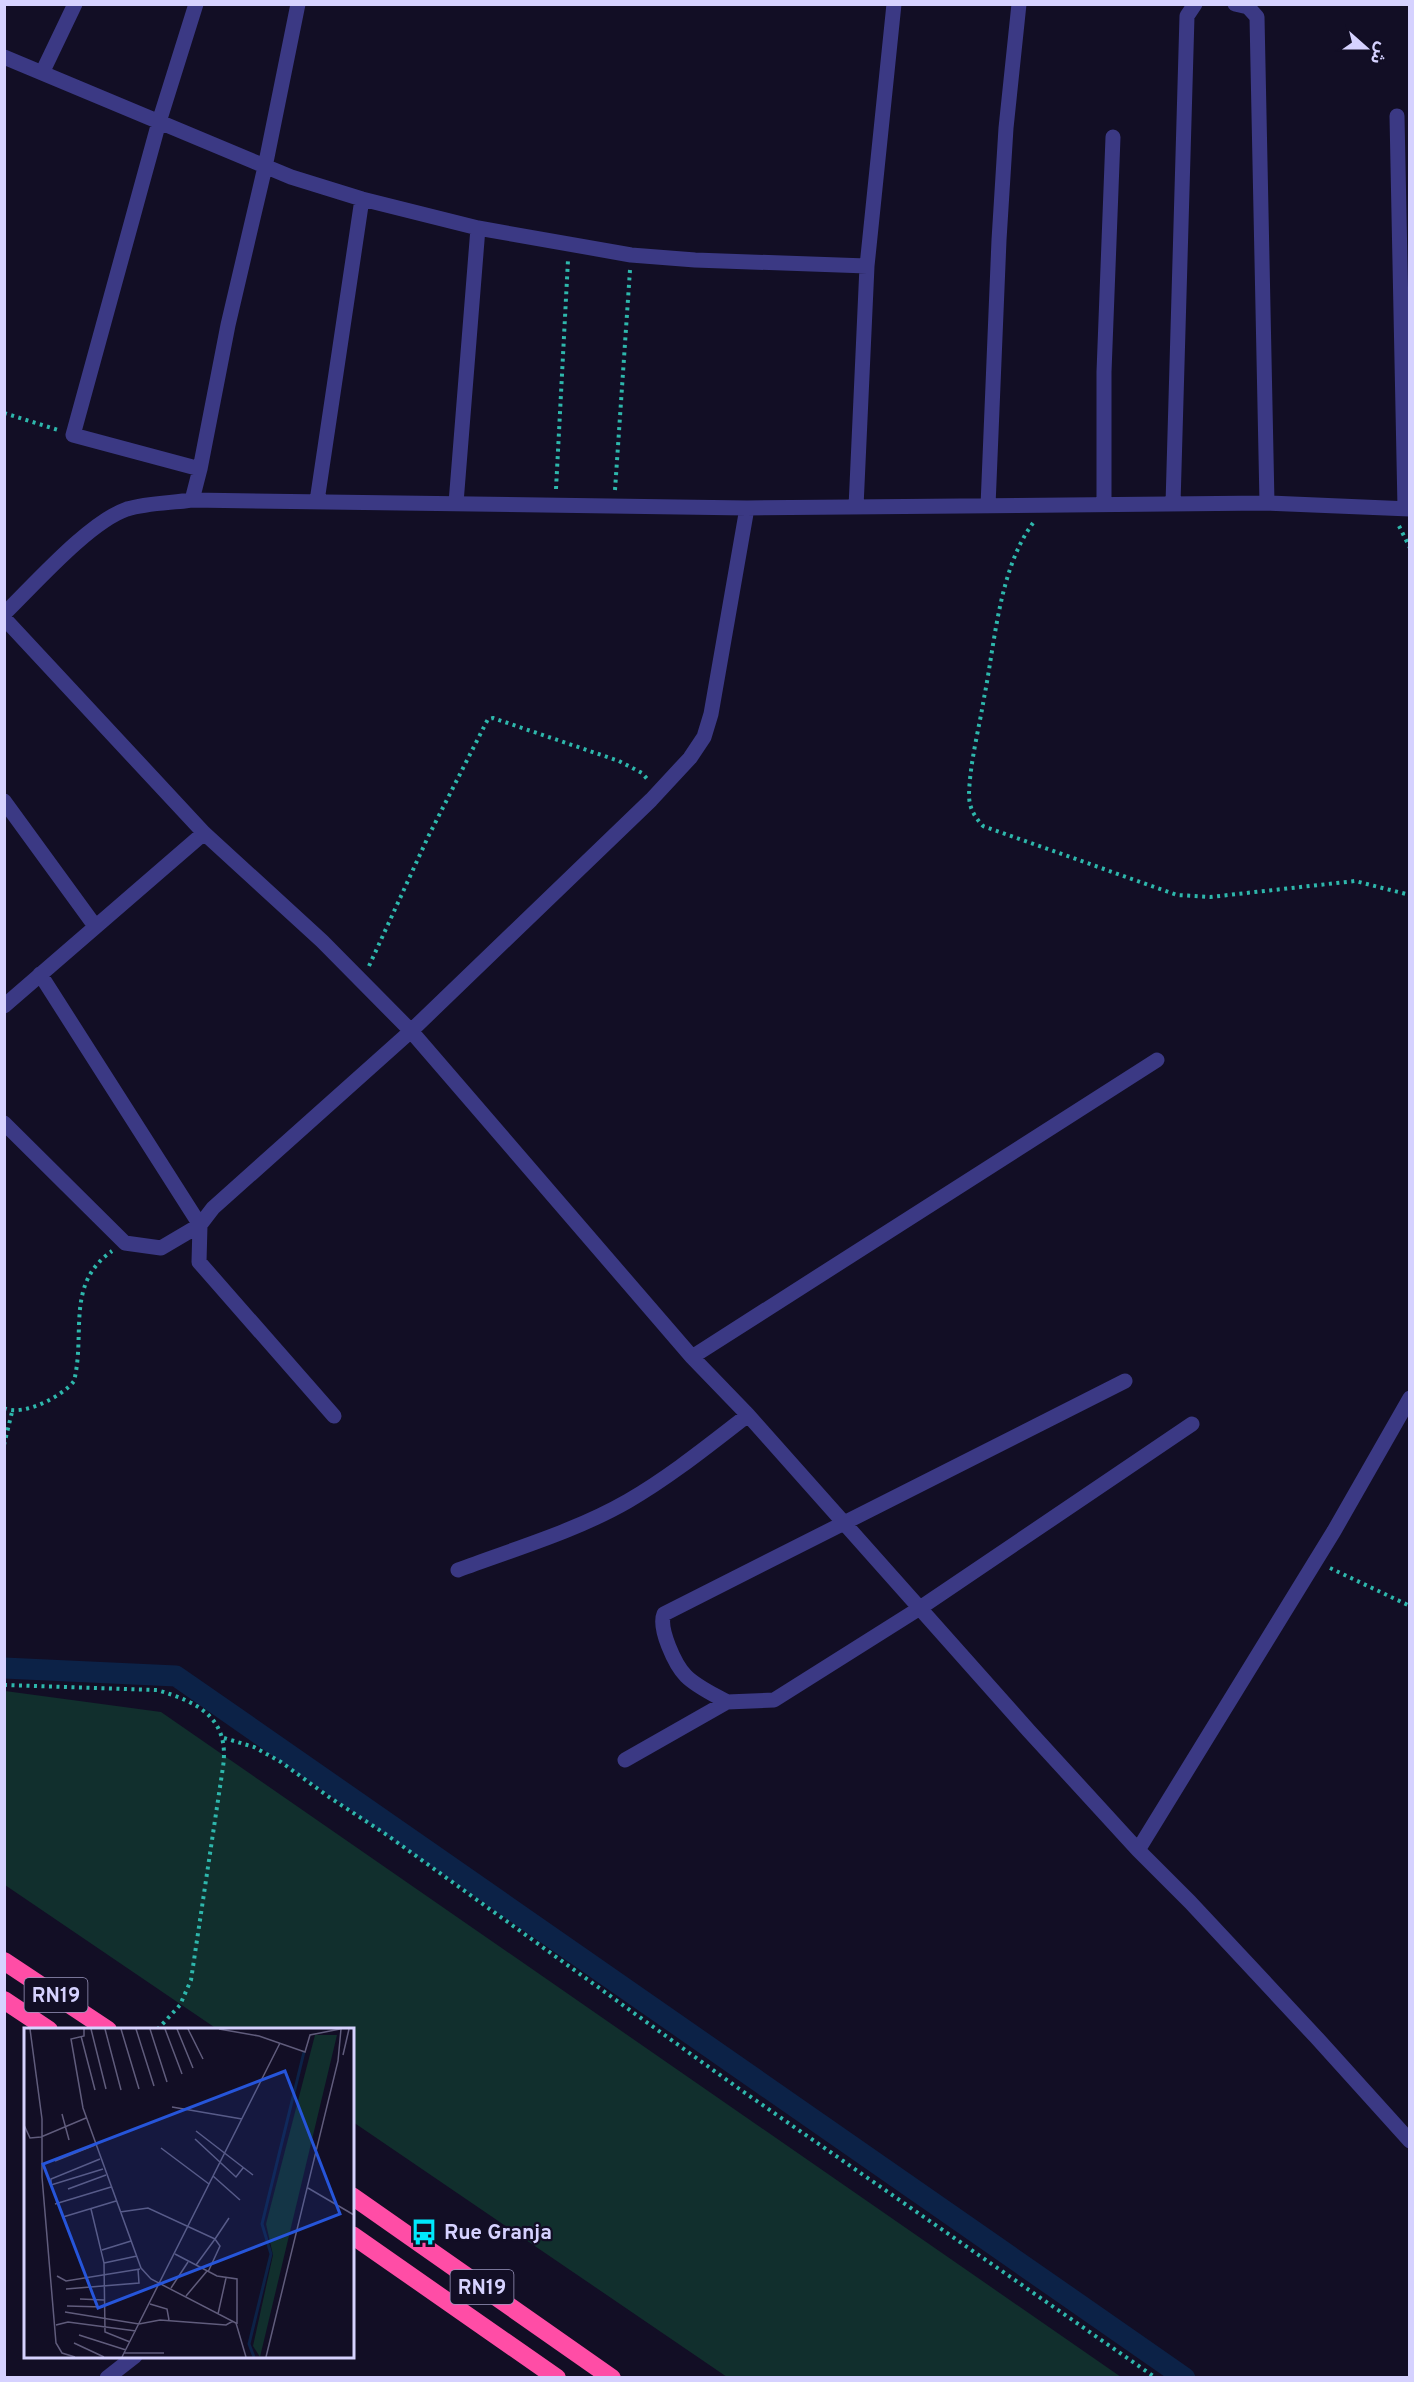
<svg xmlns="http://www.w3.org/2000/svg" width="1414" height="2382" font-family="Overpass,'Noto Sans Arabic',sans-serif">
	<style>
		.green { fill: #112f2d }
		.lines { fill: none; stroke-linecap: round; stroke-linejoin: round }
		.canal { stroke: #0c2247; stroke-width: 21 }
		.path { stroke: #2eb7ac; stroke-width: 4; stroke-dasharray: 3 4.5; stroke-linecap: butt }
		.street { stroke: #3b3984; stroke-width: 15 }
		.highway { stroke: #ff4da6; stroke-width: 18 }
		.labels { text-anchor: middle; stroke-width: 4.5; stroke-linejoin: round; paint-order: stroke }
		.shield { fill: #120e25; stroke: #9b97be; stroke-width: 1.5 }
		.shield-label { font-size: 20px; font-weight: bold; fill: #d6d2ff }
		.poi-label { font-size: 21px; font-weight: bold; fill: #d6d2ff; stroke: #120e25; text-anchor: start }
		.inset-river { fill: none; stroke: #0c2247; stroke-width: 3 }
		.inset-road { fill: none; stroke: #605c7c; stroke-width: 1.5 }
		.view { fill: #2655da; fill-opacity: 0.15; stroke: #2655da; stroke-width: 3 }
		.inset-edge { fill: none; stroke: #d6d2ff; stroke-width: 3 }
	</style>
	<rect width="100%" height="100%" fill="#120e25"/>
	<path class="green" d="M5,1691L161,1712L1121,2377H727L353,2122L352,2030L217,2029L5,1885Z"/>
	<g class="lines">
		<path class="canal" d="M4,1668L176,1676L1185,2378"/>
		<path class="path" d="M4,413L58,430
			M556,489L568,260
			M615,490L630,270
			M1033,523C999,569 995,643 984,698C979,729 970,762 969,794C969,808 974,816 983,826L1177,895L1210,897L1355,881L1410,895
			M1399,526L1410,548
			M369,966L428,837L488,719L493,718L619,761L642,773L648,780
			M4,1408C23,1417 63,1396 74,1381C86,1333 65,1284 112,1251
			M4,1445L12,1412
			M1330,1568L1410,1606
			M4,1685L157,1690C198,1702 230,1718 223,1767L191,1980L180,2005L157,2030
			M224,1738L254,1747L281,1762L329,1797L387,1835L738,2088L1156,2378"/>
		<path class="street" d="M196,4L159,122L73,435L200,469
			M1235,4L1248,7L1257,17L1267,503
			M4,57L291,177L362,199L478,228L631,255L695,260L867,266
			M42,73L75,4
			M1397,116L1405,508
			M192,500L200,469L228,325L265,167L298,4
			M317,501L362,199
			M456,503L478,228
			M1173,504L1187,16L1195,4
			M1104,505V372L1113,137
			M988,506L999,240L1006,128L1019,4
			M856,507L867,266L894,4
			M4,614C34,585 89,522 127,509C147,503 171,503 192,500L747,508L1267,503L1410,509
			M4,618L204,833L322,941L411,1031L692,1357L748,1415L1029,1731L1138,1850L1190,1902L1316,2037L1410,2141
			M4,801L95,926
			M4,1006L204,833
			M4,1123L125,1243L161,1248L200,1225L40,974
			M692,1357L1157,1060
			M334,1416L199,1262L200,1225L213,1208L411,1031L651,800L690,758L704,737L711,714L747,508
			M458,1570C514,1549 576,1531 628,1501C671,1476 709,1445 748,1415
			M727,1702C713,1694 697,1687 686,1676C675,1665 658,1628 664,1614L1125,1381
			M625,1760L727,1702L774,1700L920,1608L1192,1424
			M1138,1850L1334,1531L1410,1398
			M107,2378L135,2356"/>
		<path class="highway" d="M4,1961L108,2030
			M4,2000L49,2030
			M352,2196L612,2378
			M352,2235L557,2378"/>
	</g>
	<defs>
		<g id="bus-bare" transform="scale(2.07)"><path d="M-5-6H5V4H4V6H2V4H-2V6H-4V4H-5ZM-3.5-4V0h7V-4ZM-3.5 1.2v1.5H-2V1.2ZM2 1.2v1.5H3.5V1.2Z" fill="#00e9fd" stroke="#120e25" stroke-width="2.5" paint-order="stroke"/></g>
	</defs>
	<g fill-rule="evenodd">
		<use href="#bus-bare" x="424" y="2232"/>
	</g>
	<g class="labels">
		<g class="shield">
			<rect x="24.5" y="1978" width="63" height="34" rx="4.5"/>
			<rect x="450.5" y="2270" width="63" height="34" rx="4.5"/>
		</g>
		<g class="shield-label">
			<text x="56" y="2002">RN19</text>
			<text x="482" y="2294">RN19</text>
		</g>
		<g class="poi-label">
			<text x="444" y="2239">Rue Granja</text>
		</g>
	</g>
	<g transform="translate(24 2028)">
		<rect width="330" height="330" fill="#120e25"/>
		<path d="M291,7H313L236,329L229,318L249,227L242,196Z" fill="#112f2d"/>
		<path class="inset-river" d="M230,329L225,316L247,226L238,196L280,24"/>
		<path class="inset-road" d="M6,1L18,91V149L32,315L38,325L51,329M60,1V8L47,11L59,80L117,240L127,251L212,295L222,329M67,1L82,61M81,1L97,62M97,1L115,61M112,1L130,58M126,1L143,54M141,1L158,46M153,1L169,40M164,1L179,31M195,1L235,8L281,24L286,7L316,1M57,8L71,62M319,27L325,1M148,79L218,91M38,86L45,112M0,97L6,110L17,109L62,90M172,103L229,147M171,111L212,149L219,140M137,120L185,156M76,131L27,151V157L79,141M31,133L71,117M189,148L216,172M284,160L330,187M44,161L82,147M31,176L87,159M67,181L80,235L81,304L106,314M96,184L124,180L191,211L205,190M39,189L92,173M78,222L107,213M151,226L193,248L213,251V296M80,235L113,228M172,237L191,211L196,218L184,244M33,248L42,253L116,241M147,260L164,234M42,261L115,255L114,241M162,268L183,243M56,271L80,272M126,276L143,281L145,292M43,278L79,279M41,284L115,296L136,292L202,297L209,293M194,286L202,250M32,297L44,294L112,303M55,307L102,322M50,315L80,329M100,325H140M98,329L256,15M242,329L314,33L317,1"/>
		<path class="view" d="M261,43L316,186L74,280L19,136Z"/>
		<rect width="330" height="330" class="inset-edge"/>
	</g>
	<rect width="1414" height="2382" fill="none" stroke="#d6d2ff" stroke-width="12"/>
	<g transform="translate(1366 48) rotate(111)" stroke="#120e25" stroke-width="4.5" paint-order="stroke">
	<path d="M0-4.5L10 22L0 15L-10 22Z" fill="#d6d2ff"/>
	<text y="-9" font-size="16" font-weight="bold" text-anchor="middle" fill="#d6d2ff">ش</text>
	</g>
</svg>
